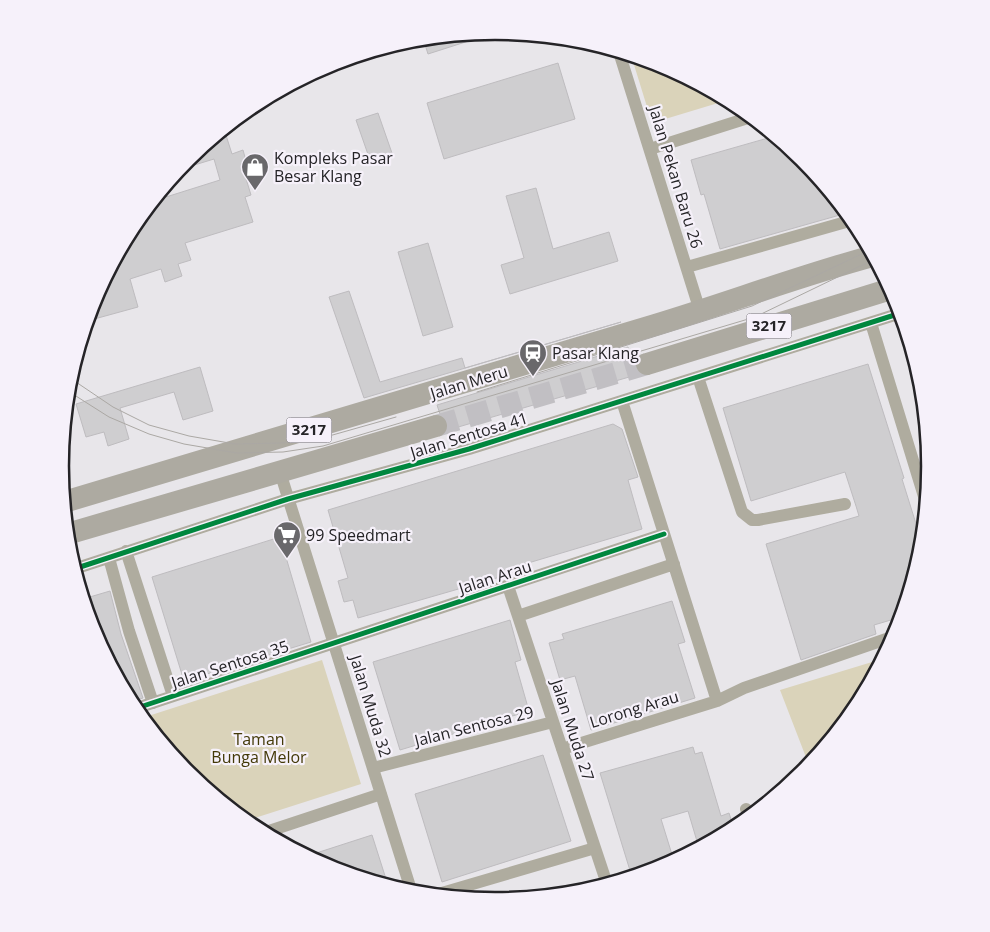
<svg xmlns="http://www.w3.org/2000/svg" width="990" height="932" font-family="'Open Sans',sans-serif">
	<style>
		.park { fill: #dad3ba }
		.building { fill: #cfced0; stroke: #bebcbf }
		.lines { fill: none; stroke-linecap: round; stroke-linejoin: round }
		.highway-tunnel { stroke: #c1bfc3; stroke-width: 22; stroke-dasharray: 22 11; stroke-linecap: butt }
		.street { stroke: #afac9f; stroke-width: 12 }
		.highway { stroke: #adaaa1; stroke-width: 22 }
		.tram { stroke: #aba8a4; stroke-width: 1 }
		.cycleway-casing { stroke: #f6f1fa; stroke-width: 8 }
		.cycleway { stroke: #00873e; stroke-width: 5 }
		.labels { text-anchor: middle; stroke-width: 4.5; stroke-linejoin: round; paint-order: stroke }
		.shield { fill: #f6f1fa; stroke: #646266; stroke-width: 1 }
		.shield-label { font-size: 15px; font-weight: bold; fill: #252427 }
		.poi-label { font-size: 16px; fill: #252427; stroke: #f6f1fa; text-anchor: start }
		.street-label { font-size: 16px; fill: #252427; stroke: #f6f1fa }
		.park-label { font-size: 16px; fill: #433908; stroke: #f6f1fa }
		.rim { fill: none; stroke: #252427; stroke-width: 2.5 }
	</style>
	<rect width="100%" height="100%" fill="#e8e6ea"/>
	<path class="park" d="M631,55L662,64L728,100L652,123Z
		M882,659L856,708L809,765L780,690Z
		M322,660L361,784L245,821L187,773L142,718Z"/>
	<path class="building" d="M477,33L478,38L428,54L423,38Z
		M558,63L575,119L444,159L427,103Z
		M378,113L393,156L371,163L356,120Z
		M224,129L232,154L243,150L248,168L243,169L251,195L245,197L253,222L185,243L191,260L178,264L182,276L165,282L161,269L130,279L138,307L87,321L93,299L134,224L164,188L166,197L220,180L214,159L178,170L188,158Z
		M775,136L803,159L847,213L720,249L704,194L701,195L691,160Z
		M536,188L553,249L609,232L618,261L510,294L501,265L524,258L506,196Z
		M428,243L453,327L423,336L398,252Z
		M349,291L380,382L462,358L465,368L621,322L364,398L329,297Z
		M628,347L636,375L448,430V422L445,417L440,414L437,405Z
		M868,364L904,478L902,479L922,543L921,551L901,617L874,625L876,634L801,660L766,544L859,516L856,506L845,472L751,501L723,408Z
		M200,367L213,411L183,420L174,392L120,408L129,439L108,446L104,432L86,437L76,404Z
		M613,424L622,429L638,477L628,480L642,529L498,572L500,577L358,618L353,600L344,602L338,581L348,578L328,510Z
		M280,537L311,642L184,681L152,577Z
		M110,591L121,634L143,698L130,702L93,632L83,599Z
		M672,601L685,642L678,644L695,698L591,730L575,676L560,680L549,643L564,639L562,634Z
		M510,620L521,660L515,662L529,711L400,750L373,662Z
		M693,747L695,754L702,752L721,816L729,813L734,829L699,848L688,811L661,819L674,861L661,868L632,877L600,773Z
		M543,755L571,841L442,882L415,794Z
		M372,835L386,879L377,882L328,868L307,856Z"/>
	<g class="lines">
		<path class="highway-tunnel" d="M436,426L647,364"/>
		<path class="street" d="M619,52L700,311
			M650,149L751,117
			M687,267L853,220
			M871,323L926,503
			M698,377L742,512L752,520H758L845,504
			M622,401L717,701
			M280,472L412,893
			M126,551L173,696
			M109,558L129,631L153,703
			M74,569L288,499L469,449L901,313
			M508,586L607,884
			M518,616L674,564
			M134,709L664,534
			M562,749L717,701L744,688L895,636
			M373,768L553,722
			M746,809L749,817
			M263,833L381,794
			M435,895L595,848"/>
		<path class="highway" d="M647,364L891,289
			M64,502C261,444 458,385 655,325C728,303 799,276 873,256
			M67,534L436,426"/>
		<path class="tram" d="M70,378L113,407L149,425L189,436L235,444L281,443L322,438L396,417
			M68,391L109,417L149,434L184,444L237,453L283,452L323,446L755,317L875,259
			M477,392L752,306L870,250"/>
		<g class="cycleway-casing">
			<path id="cycleway" d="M74,569L288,499L469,449L901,313
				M134,709L664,534"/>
		</g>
		<use href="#cycleway" class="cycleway"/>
	</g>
	<defs>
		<g id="shop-pin" transform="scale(1.4375)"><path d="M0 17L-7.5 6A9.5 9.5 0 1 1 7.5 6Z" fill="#69686b" stroke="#f6f1fa"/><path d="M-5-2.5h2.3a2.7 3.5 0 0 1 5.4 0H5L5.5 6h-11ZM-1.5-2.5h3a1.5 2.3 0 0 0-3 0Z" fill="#fff"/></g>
		<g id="station-pin" transform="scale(1.4375)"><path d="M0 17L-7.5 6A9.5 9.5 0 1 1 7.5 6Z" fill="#69686b" stroke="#f6f1fa"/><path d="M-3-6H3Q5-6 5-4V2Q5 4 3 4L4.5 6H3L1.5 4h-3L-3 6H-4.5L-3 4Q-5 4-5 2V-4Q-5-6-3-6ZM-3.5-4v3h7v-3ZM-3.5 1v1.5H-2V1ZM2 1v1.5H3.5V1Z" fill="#fff"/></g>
		<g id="supermarket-pin" transform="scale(1.4375)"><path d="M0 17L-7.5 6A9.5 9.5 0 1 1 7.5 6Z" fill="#69686b" stroke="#f6f1fa"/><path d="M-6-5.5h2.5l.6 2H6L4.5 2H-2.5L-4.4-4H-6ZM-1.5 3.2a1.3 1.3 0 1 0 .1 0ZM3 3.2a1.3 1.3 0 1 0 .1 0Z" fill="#fff"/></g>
	</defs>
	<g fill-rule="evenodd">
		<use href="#shop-pin" x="255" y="167"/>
		<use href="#station-pin" x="533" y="353"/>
		<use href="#supermarket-pin" x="287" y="535"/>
	</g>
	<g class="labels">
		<g class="shield">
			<rect x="746.5" y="313.5" width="45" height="25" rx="4"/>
			<rect x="286.5" y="417.5" width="45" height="25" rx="4"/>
		</g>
		<g class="shield-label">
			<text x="769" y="331">3217</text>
			<text x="309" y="435">3217</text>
		</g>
		<g class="poi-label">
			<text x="274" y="164">Kompleks Pasar<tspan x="274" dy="18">Besar Klang</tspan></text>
			<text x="552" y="359">Pasar Klang</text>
			<text x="306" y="541">99 Speedmart</text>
		</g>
		<g class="street-label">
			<text transform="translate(676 177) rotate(73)" y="6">Jalan Pekan Baru 26</text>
			<text transform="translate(469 382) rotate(-17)" y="6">Jalan Meru</text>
			<text transform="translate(469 435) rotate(-17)" y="6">Jalan Sentosa 41</text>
			<text transform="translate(495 577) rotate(-18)" y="6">Jalan Arau</text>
			<text transform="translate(230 664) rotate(-18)" y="6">Jalan Sentosa 35</text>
			<text transform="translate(371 706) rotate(73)" y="6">Jalan Muda 32</text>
			<text transform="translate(634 709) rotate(-17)" y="6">Lorong Arau</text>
			<text transform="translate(474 726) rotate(-14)" y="6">Jalan Sentosa 29</text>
			<text transform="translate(573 730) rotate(72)" y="6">Jalan Muda 27</text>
		</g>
		<g class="park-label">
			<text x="259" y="745">Taman<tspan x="259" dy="18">Bunga Melor</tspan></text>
		</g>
	</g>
	<path d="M0 0H990V932H0ZM69 466a426 426 0 1 1 852 0a426 426 0 1 1-852 0Z" fill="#f6f1fa" fill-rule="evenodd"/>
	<path class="rim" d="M69 466a426 426 0 1 1 852 0a426 426 0 1 1-852 0Z"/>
</svg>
